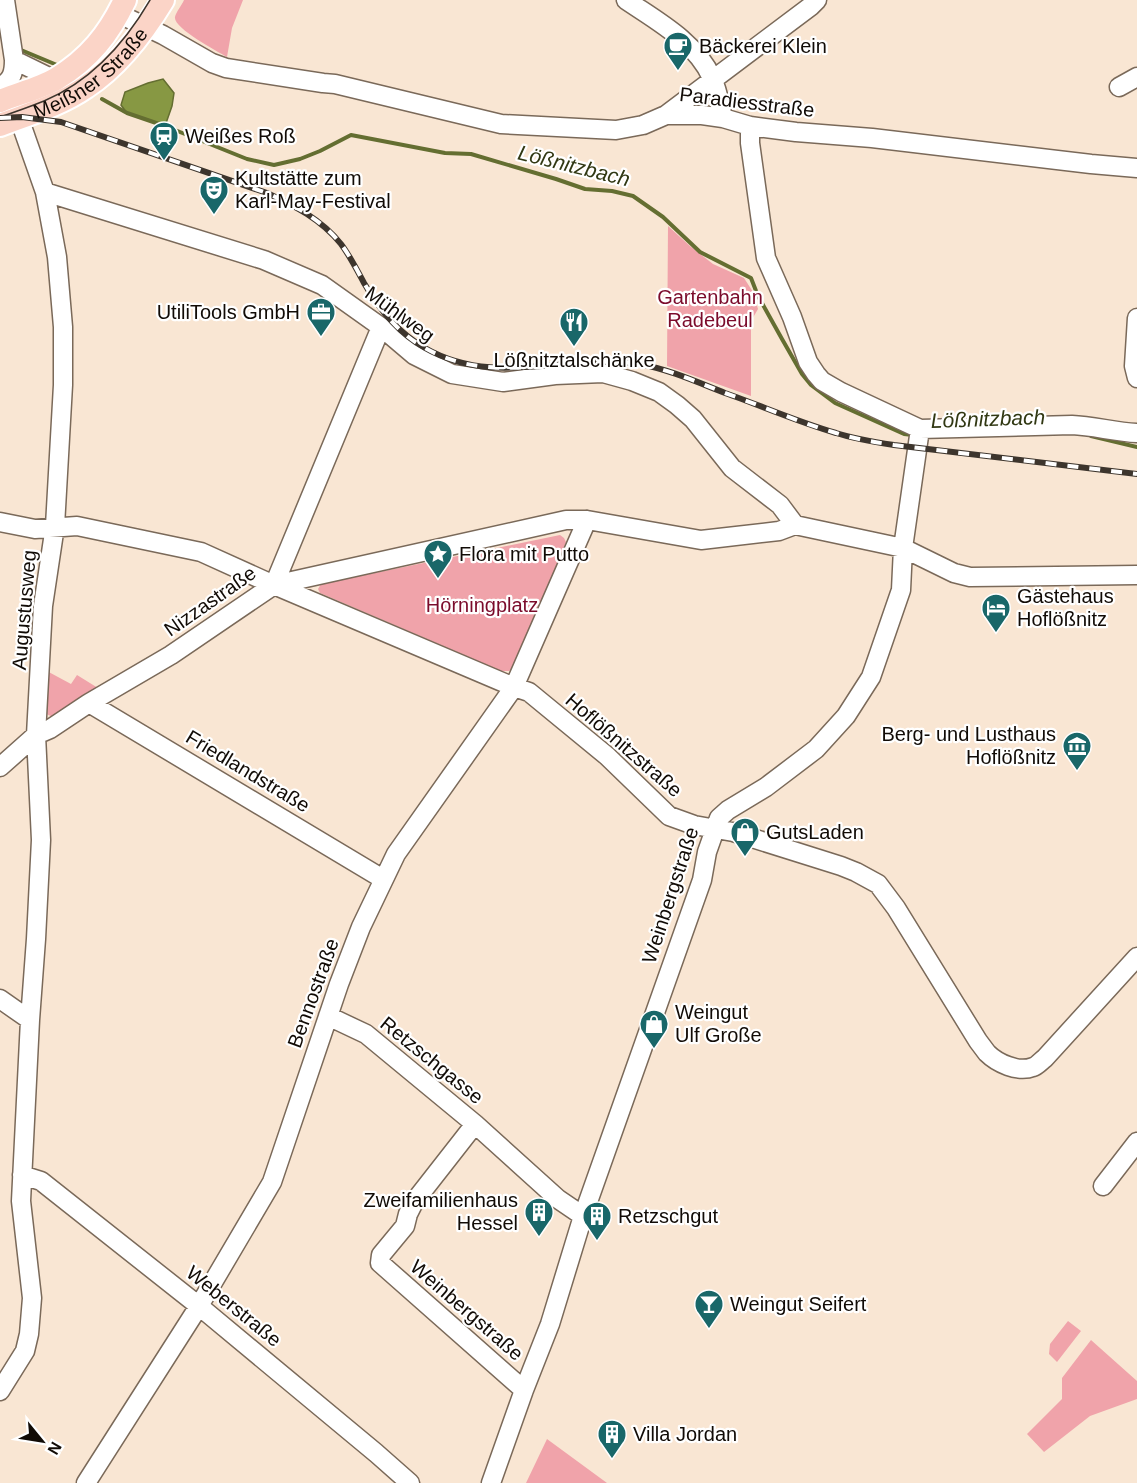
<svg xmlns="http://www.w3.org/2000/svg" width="1137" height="1483" font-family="Arial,sans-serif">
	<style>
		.green { fill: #f0a3aa }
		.water { fill: #879843; stroke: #646e31; stroke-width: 1.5 }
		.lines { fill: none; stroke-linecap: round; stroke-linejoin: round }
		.stream { stroke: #646e31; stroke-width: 4 }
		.minor-casing { stroke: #7a6959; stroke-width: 21 }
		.major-casing { stroke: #fff; stroke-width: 26 }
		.minor { stroke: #fff; stroke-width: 18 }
		.major { stroke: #fbd4c7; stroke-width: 22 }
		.tram { stroke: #3d352d; stroke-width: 1.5 }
		.rail-casing { stroke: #3d352d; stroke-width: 6 }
		.rail { stroke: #fff; stroke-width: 4; stroke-dasharray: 11; stroke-linecap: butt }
		.labels { text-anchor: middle; stroke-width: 4.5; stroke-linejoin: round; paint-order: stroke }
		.poi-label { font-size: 20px; fill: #110b06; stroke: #fff; text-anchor: start }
		.street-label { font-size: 20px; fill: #110b06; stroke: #fff }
		.park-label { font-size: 20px; fill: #7b0b2b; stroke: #fff }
		.water-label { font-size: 21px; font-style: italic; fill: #313813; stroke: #fff }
	</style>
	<rect width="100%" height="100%" fill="#f9e6d3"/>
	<path class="green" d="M184,0H243L232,28L227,57C217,51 173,28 175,17C176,12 182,5 184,0Z
		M668,226L690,246L713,264L744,278L753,292L758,309L751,321V396L667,366Z
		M560,535L564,538L566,542L514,667L509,671H501L320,593L318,589L321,584Z
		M45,670L71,684L77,675L98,688L53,717L44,713Z
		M1068,1321L1081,1331L1057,1362L1049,1354L1050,1344Z
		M1091,1340L1137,1381V1399L1090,1416L1044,1452L1027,1434L1062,1399V1378Z
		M547,1439L607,1483H526Z"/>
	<path class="water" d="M163,79L174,93L172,106L165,126L127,113L121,105L125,92L148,83Z"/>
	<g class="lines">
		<path class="stream" d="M21,50L57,65
			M102,99L127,113L165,126L247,159L274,165L300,159L320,151L351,135L445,153L471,154L556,179L585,189L612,191L633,196L663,217L700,252L751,278L758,296L782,339L802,374L811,385L835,403L904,434L913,435
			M1091,436L1137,447"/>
		<g class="minor-casing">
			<path id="minor" d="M626,0C657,21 696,42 712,78C718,90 720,105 723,118
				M119,14L163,35L212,63L226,68L323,83L335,84L501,124L616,130L643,125L666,115H702L723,118L750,126L796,132L872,138L1091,164L1137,168
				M14,60L55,80
				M0,87C12,80 14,73 14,60L5,0
				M1119,87L1137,77
				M666,115L811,6L817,0
				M750,126V143L766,258L792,317L808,362L816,374L822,381L841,392L920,429L1072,425C1094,426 1115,432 1137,433
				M45,192L264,260L322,285L381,327L414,355L452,374L503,382L555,375L603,373L632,381L659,392L677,405L693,419L732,468L780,505L795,525
				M1137,318L1134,366L1137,378
				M0,522L35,529L77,526L201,552L274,585L514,687L529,692L607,756L669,816L694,825L733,832L841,866L856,872L878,884L896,908L978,1041C981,1045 984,1049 987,1053C997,1063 1018,1073 1033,1067C1037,1066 1041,1061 1045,1058L1137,957
				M274,585L566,520H587L701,540L779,531L795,525L903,548L954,573L970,577L1137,575
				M89,703L383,879
				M0,767L36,735L50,729L89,703L171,655L274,585L381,327
				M0,999L30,1020
				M328,1016L366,1034L475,1124L558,1199L583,1216
				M475,1124L414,1202L408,1214L405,1226L381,1255L380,1263L524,1390
				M22,1175L41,1181L199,1306L376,1453L410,1483
				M1103,1186L1137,1142
				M0,1391L25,1351L29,1334L32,1298L21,1201L30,1020L36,939L41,840L36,735L43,606L55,526L63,385V327L57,257L45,192L19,118
				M86,1483L199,1306L272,1182L339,984L361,927L396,854L514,687L587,520
				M491,1483L524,1390L550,1324L583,1216L702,880L707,852L719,818L728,810L766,787L816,749L846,716L871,677L901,590L903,548L920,429"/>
		</g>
		<g class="major-casing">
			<g id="major">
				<path d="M0,101C17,94 41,88 56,79C89,59 109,34 125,0"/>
				<path id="s1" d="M0,125C29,114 60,105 86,87C118,66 143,33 163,0"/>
			</g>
		</g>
		<use href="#minor" class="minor"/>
		<use href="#major" class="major"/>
		<path class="tram" d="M0,117C15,112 29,107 44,101C91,81 125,43 150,0"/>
		<g class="rail-casing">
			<path id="rail" d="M0,118L22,117L61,122L267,193C295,206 321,219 341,244C350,256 357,270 364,283C379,309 398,333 425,348C495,388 565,353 639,364C668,369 697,382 725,393C762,406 798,422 836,433C855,439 874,442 894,445L1137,474"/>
		</g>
		<use href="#rail" class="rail"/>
	</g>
	<defs>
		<g id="cafe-pin" transform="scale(1.5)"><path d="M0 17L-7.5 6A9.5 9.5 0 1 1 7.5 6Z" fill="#196769" stroke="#fff"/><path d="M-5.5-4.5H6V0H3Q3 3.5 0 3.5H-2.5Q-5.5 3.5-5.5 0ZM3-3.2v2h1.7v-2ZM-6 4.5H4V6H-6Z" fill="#fff"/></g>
		<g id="station-pin" transform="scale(1.5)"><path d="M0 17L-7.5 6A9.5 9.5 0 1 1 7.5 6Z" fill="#196769" stroke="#fff"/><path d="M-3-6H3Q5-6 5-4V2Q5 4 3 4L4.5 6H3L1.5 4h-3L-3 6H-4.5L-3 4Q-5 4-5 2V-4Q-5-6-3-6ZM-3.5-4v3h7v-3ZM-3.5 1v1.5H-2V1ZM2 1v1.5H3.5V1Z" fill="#fff"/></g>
		<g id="theatre-pin" transform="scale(1.5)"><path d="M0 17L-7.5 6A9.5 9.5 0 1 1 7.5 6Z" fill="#196769" stroke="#fff"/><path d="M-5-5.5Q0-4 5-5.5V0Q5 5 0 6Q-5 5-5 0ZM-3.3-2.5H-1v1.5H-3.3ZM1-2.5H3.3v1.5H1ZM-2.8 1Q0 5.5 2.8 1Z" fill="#fff"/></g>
		<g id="office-pin" transform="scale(1.5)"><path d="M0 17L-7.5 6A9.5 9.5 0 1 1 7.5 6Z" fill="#196769" stroke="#fff"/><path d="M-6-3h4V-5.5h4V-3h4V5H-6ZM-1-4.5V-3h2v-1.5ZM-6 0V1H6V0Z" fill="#fff"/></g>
		<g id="restaurant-pin" transform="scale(1.5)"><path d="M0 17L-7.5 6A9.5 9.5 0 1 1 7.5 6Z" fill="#196769" stroke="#fff"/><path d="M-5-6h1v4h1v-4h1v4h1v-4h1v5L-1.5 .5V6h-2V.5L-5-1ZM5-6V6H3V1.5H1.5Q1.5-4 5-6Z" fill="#fff"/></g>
		<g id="sight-pin" transform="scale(1.5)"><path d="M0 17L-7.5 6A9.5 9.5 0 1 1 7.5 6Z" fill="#196769" stroke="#fff"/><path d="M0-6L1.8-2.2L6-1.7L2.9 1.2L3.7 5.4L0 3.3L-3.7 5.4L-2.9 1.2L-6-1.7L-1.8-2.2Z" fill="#fff"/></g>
		<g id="hotel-pin" transform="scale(1.5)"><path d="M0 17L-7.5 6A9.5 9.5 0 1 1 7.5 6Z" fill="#196769" stroke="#fff"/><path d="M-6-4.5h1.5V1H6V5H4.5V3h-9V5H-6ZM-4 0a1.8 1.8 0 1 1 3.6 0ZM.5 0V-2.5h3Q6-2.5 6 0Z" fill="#fff"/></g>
		<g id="museum-pin" transform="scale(1.5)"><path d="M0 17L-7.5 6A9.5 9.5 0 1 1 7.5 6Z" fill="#196769" stroke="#fff"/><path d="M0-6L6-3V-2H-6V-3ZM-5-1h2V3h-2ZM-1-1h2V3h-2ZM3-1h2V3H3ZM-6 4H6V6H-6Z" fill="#fff"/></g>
		<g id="shop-pin" transform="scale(1.5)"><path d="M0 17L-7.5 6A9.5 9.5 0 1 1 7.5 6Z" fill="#196769" stroke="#fff"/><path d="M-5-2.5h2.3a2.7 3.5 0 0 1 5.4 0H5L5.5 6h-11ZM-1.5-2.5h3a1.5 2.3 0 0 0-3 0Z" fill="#fff"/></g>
		<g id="building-pin" transform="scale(1.5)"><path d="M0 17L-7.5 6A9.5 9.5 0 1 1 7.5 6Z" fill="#196769" stroke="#fff"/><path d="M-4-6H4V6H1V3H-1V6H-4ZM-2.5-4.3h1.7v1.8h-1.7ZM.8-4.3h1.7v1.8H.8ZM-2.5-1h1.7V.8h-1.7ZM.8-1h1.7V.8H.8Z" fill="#fff"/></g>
		<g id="bar-pin" transform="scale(1.5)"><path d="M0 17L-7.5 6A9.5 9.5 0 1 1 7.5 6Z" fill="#196769" stroke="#fff"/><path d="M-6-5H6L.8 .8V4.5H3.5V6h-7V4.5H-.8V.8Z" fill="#fff"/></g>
	</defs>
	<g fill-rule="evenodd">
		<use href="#cafe-pin" x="678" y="46"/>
		<use href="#station-pin" x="164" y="136"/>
		<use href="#theatre-pin" x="214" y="190"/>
		<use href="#office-pin" x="321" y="312"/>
		<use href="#restaurant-pin" x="574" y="322"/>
		<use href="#sight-pin" x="438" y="554"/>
		<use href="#hotel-pin" x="996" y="608"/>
		<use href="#museum-pin" x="1077" y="746"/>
		<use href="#shop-pin" x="745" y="832"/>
		<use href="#shop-pin" x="654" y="1024"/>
		<use href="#building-pin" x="539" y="1212"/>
		<use href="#building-pin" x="597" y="1216"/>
		<use href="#bar-pin" x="709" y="1304"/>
		<use href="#building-pin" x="612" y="1434"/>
	</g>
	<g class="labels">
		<g class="poi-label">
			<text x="699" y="53">Bäckerei Klein</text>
			<text x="185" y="143">Weißes Roß</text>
			<text x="235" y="185">Kultstätte zum<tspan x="235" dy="23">Karl-May-Festival</tspan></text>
			<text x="300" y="319" text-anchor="end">UtiliTools GmbH</text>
			<text x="574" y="367" text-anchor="middle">Lößnitztalschänke</text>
			<text x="459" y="561">Flora mit Putto</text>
			<text x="1017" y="603">Gästehaus<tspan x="1017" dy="23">Hoflößnitz</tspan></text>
			<text x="1056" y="741" text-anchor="end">Berg- und Lusthaus<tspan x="1056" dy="23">Hoflößnitz</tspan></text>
			<text x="766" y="839">GutsLaden</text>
			<text x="675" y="1019">Weingut<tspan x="675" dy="23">Ulf Große</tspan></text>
			<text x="518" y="1207" text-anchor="end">Zweifamilienhaus<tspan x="518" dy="23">Hessel</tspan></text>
			<text x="618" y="1223">Retzschgut</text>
			<text x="730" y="1311">Weingut Seifert</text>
			<text x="633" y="1441">Villa Jordan</text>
		</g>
		<g class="street-label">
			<text dy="7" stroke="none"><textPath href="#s1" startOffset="106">Meißner Straße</textPath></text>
			<text transform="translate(747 102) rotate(7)" y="7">Paradiesstraße</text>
			<text transform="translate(400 314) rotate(36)" y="7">Mühlweg</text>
			<text transform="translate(210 601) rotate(-35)" y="7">Nizzastraße</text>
			<text transform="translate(24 610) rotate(-85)" y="7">Augustusweg</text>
			<text transform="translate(624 745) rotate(41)" y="7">Hoflößnitzstraße</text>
			<text transform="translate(248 771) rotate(31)" y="7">Friedlandstraße</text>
			<text transform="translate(670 895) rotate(-72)" y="7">Weinbergstraße</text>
			<text transform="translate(313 993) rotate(-70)" y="7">Bennostraße</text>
			<text transform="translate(432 1060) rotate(39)" y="7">Retzschgasse</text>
			<text transform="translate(234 1306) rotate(39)" y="7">Weberstraße</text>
			<text transform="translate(467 1310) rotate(41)" y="7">Weinbergstraße</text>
		</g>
		<g class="park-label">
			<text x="710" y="304">Gartenbahn<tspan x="710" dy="23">Radebeul</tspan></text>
			<text x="482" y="612">Hörningplatz</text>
		</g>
		<g class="water-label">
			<text transform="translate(574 166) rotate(14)" y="7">Lößnitzbach</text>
			<text transform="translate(988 419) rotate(-2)" y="7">Lößnitzbach</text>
		</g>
	</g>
	<g transform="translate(42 1441) rotate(120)" stroke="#ffffff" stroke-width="4.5" paint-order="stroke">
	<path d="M0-4.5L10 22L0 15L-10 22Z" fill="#110b06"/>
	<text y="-9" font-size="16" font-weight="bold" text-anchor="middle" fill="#110b06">N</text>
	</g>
</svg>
